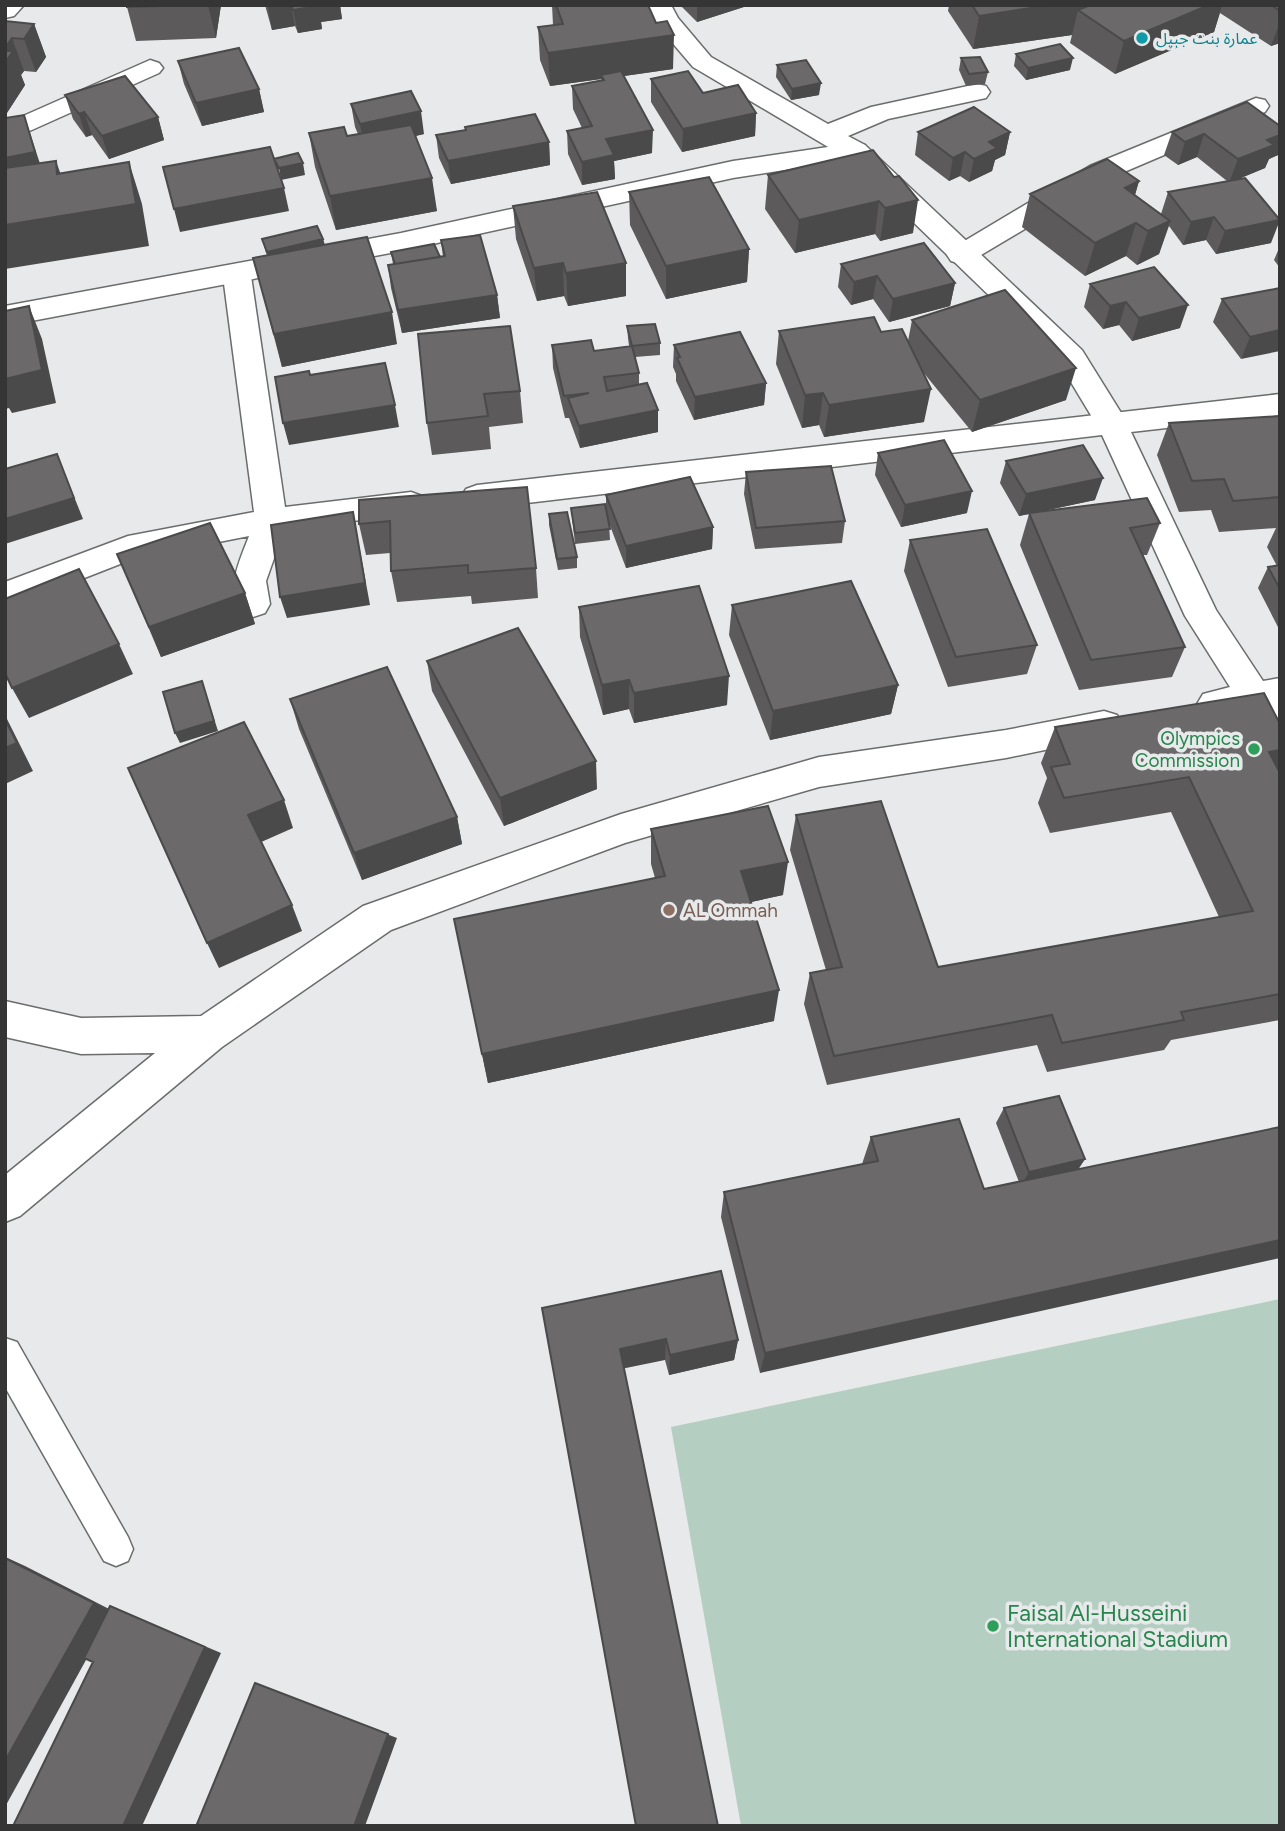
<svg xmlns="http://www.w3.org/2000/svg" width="1285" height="1831" font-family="Figtree,'Noto Sans Arabic',sans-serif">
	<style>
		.green { fill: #b5cec2 }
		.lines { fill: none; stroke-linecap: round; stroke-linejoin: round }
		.service-casing { stroke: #6b6c6c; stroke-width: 3 }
		.minor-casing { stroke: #6b6c6c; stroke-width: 3 }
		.tertiary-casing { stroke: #6b6c6c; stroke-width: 3 }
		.service { fill: #fff; fill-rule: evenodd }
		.minor { fill: #fff; fill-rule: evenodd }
		.tertiary { fill: #fff; fill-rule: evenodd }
		.wall { fill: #5c5a5b }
		.shaded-wall { fill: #4b4a4a }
		.building { fill: #6b696a; stroke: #4b4a4a; stroke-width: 2 }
		.culture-dot { fill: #0f9aa8; stroke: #e8e9ea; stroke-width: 2.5 }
		.leisure-dot { fill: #2e9e5b; stroke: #e8e9ea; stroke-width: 2.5 }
		.education-dot { fill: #8d6e63; stroke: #e8e9ea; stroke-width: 2.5 }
		.labels { text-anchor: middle; stroke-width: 7; stroke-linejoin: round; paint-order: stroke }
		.far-culture-label { font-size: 16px; fill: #0d838f; stroke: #e8e9ea; text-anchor: start }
		.leisure-label { font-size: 19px; fill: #27864d; stroke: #e8e9ea; text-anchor: end }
		.education-label { font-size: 19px; fill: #785e54; stroke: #e8e9ea; text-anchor: start }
		.near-leisure-label { font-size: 23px; fill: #27864d; stroke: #e8e9ea; text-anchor: start }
	</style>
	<rect width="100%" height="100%" fill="#e8e9ea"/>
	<path class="green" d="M1280,1299V1826H741L671,1427Z"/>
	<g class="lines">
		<g class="service-casing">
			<path id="service" d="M5,1338L17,1342L128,1537L133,1549L128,1561L116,1566L104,1561L5,1387Z"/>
		</g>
		<g class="minor-casing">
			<path id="minor" d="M5,5H24L14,16L5,18Z
				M647,5H671L678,18L711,57L828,124L871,107L977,84L986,86L990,92L986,98L888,119L848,136L865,145L868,151L865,157L855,159L845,157L693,67L658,26Z
				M150,60L159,63L163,68L159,73L5,142V124Z
				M1256,98L1265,100L1269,106L1265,112L1110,178L971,261L961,264L951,261L947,255L951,249L1090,166Z
				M237,267L247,269L251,276L285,507L411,492L422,496L427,504L422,512L284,530L266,581L270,604L265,613L253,617L241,613C226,586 239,563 249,536L133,559L5,609V582L128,536L254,512L223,276L227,269Z
				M1280,394V415L1131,432L1216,610L1263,681L1280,678V750L1267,746L1246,712L1215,718L1203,714L1197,704L1203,694L1230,687L1185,616L1102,435L477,509L466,505L461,497L466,489L477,485Z
				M1104,711L1117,715L1122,725L1117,735L1006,758L819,787L625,843L391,930L222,1047L20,1216L5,1222V1175L155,1053L81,1054L5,1037V1001L81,1018L201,1016L363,906L621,814L819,757L1006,730Z"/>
		</g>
		<g class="tertiary-casing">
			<path id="tertiary" d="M855,143L865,145L1082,350L1128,424L1123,432L1112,435L1101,432L1060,364L849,160L733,178L401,251L5,326V306L401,233L733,161Z"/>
		</g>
		<use href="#service" class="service"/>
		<use href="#minor" class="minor"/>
		<use href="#tertiary" class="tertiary"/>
	</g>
	<path class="wall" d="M127,5H221L216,38L136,41L127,7Z
		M265,5H340L342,19L321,22L322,29L298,33L295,26L272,30Z
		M552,5H648L673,69L624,76L652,153L614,161L615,179L582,185L568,154L567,131L582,128L573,109L572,86L601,81V79L550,86L540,60L538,27L553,25Z
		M680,5H750L697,22Z
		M949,5H1280V43L1271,46L1220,13L1214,32L1115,74L1070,43L1072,35L973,49L948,11Z
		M5,21L34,24L46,57L36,72L24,71L21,75L25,85L5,116Z
		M1016,54L1070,70L1026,80L1014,66Z
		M961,58L988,72L985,84L966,86L959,70Z
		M178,61L259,89L264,112L202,126L184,84Z
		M777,65L819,95L791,100L776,77Z
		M651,79L703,93L756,113L755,136L682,152L651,102Z
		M65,95L158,117L164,140L109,159L92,135L86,137L73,119Z
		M351,104L424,134L416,136L437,211L336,230L315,167L309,133L347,136L358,134L355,127Z
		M1280,126V151L1278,155L1269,159L1265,168L1238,179L1271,243L1216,254L1206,240L1183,245L1169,226L1159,254L1137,265L1126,256L1085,276L1022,227L1030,194L1139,181L1135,195L1161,214L1168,192L1227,181L1197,157L1178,165L1164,155L1172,132Z
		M465,127L549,142L550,165L451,184L439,158L436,135L465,130Z
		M918,132H1010L1005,155L995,160L992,171L969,182L960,176L949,181L915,155Z
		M873,150L913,233L880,241L875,234L795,253L765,209L768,175Z
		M629,192L749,249L747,282L666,299L630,225Z
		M513,206L626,296L568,306L564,296L537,301L516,239Z
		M262,239H323L325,245L397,344L282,367L253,258L267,256Z
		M441,240L497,295L500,318L402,333L391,288L388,265L393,264L391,252L443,257Z
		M1280,246V268L1274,260Z
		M841,264L955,283L950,306L889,322L873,299L851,305L838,287Z
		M1090,284L1180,328L1132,341L1119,325L1103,329L1084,307Z
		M1280,288L1241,359L1213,322L1222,299Z
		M912,320L1066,400L972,432L923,372L924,422L824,437L819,425L802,428L776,364L779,331L881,332L908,341Z
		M627,326L660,343V355L635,357L639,373V384L658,432L580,448L569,418H565L553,368L552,345L594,351L629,346L628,338Z
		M418,334L520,391L523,423L489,427L491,449L432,455L427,423Z
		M674,345L766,383L764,405L694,420L676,381V374L673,367Z
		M1280,416V631L1258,588L1268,567L1277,566L1267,547L1276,528L1219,532L1211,510L1179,512L1157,455L1169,423Z
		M878,453L967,513L901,527L875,475Z
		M1006,461L1095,500L1039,512L1160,523L1147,555H1143L1185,647L1172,677L1079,690L1020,545L1029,514L1019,516L1000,483Z
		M746,472L845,521L842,543L755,549L744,494Z
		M606,495L713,527L712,549L626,568L609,523L610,540L575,544L571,508L606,511Z
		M359,500L536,568L538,598L472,604L471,596L397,602L391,571L390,553L366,555L359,524Z
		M549,514L577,557V568L558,570L549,525Z
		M910,540L1037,645L1027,674L948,687L904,571Z
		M117,554L245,593L255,624L161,657Z
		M732,605L898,685L891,714L770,740L729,635Z
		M579,607L727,705L634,723L629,709L603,715L580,637Z
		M427,661L597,789L504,826L432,691Z
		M290,699L457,817L462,844L362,880L299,729Z
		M1280,724V1020L1171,1040L1164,1050L1047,1072L1037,1045L827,1085L804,1004L810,973L826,970L790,850L796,815L938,967L1219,917L1171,812L1050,833L1038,803L1047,778L1041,763L1055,727Z
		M651,829L783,895L751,902L774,1021L488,1083L454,919L655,878L651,864Z
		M1004,1108L1085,1159L1078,1170L760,1373L721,1217L724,1192L862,1164L871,1137L984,1189L1019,1182L996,1123Z
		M542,1308L738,1340L734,1360L669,1375L665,1360Z"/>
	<path class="shaded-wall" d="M208,5H221L216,38Z
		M279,5H291L295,26L272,30L268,7Z
		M317,5H340L342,19L321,22L322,29L298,33L293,10Z
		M697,5H750L697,22Z
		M1050,5H1097L1078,10L1072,35L973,49L979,16Z
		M1209,5H1222L1214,32L1115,74L1124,41Z
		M1280,22V43L1271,46Z
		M34,24L46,57L36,72L24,39Z
		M674,35L673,69L603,79L601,75V79L550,86L548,53Z
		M12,38L24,71L21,75L25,85L5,116V48Z
		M1073,58L1070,70L1026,80L1028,68Z
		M821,83L819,95L791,100L792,89Z
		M259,89L264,112L202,126L196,103Z
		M421,111L424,134L364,147L360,124Z
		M84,112L92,135L86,137L79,114Z
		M756,113L755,136L682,152L683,129Z
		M24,115L47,185L5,207V158Z
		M158,117L164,140L109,159L102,136Z
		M653,130L652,153L614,161L615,179L582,185V162L606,139Z
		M1010,132L1005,155L995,160L992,171L969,182L974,159L989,142Z
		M1204,134L1197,157L1178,165L1185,142Z
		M1280,135V151L1278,155L1269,159L1265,168L1229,183L1238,159L1267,140Z
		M549,142L550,165L451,184L448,161Z
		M965,152L960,176L949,181L953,158Z
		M56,161L71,203L129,162L142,204L149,246L5,269V225L57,174Z
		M303,163L305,175L281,180L279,168Z
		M432,178L437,211L336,230L330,196Z
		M1139,181L1129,215L1125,188Z
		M284,188L289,211L180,232L174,209Z
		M918,200L913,233L880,241L885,208Z
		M879,201L875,234L795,253L799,220Z
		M1214,217L1206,240L1183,245L1191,222Z
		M1280,220L1271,243L1216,254L1225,231Z
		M1170,221L1159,254L1137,265L1148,231Z
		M1136,223L1126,256L1085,276L1095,243Z
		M323,239L326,251L270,264L267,252Z
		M749,249L747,282L666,299V266Z
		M563,263L564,296L537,301L534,268Z
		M626,263V296L568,306L566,273Z
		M877,276L873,299L851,305L854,282Z
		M955,283L950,306L889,322L893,299Z
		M497,295L500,318L402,333L398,310Z
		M1126,302L1119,325L1103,329L1110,306Z
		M1188,305L1180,328L1132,341L1139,318Z
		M29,306L42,339L56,403L12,413L9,408L5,409V379Z
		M392,312L397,344L282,367L274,334Z
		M1280,330V351L1241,359L1250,337Z
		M1076,368L1066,400L972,432L980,400Z
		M766,383L764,405L694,420L695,397Z
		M931,389L924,422L824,437L829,405Z
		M823,393L819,425L802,428L805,395Z
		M395,405L399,427L289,445L283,423Z
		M658,410V432L580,448L579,426Z
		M57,454L83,519L5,544V519Z
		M1103,478L1095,500L1019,516L1026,494Z
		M972,491L967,513L901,527L905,505Z
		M353,512L370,605L287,618L280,597Z
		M713,527L712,549L626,568V546Z
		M245,593L255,624L161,657L149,627Z
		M119,644L133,674L29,718L12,688Z
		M729,676L727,705L634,723V693Z
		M629,680V709L603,715L602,685Z
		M202,681L218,731L180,743L175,733Z
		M898,685L891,714L770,740L773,711Z
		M5,715L33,771L5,784Z
		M1280,750V770L1271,784L1269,752Z
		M596,761L597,789L504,826L500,798Z
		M284,800L293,828L259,843L248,815Z
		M457,817L462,844L362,880L354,853Z
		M788,862L783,895L737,905L741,871Z
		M292,905L302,931L219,968L207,943Z
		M779,990L774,1021L488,1083L482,1054Z
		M1085,1159L1075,1173L1021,1186L1029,1172Z
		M1280,1240V1258L760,1373L765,1353Z
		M666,1339L665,1360L621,1369L620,1349Z
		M738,1340L734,1360L669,1375L670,1355Z
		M5,1557L25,1566L113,1611L5,1807Z
		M110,1606L221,1653L142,1826H123Z
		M255,1683L397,1738L365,1826H354Z"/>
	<path class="building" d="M127,5H192L127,7Z
		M291,5H318V6L293,10Z
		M556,5H648L656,23L667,21L674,35L548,53L538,27L563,24Z
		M972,5H1050L979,16Z
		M1090,5H1209L1124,41L1078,10Z
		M1271,5H1280V11Z
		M5,21L34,24L24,39L12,38L5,48Z
		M1060,44L1073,58L1028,68L1016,54Z
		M239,48L259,89L196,103L178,61Z
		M5,51H13L5,63Z
		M980,57L988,72L969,74L961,58Z
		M806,60L821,83L792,89L777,65Z
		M621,71L653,130L606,139L614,155L582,162L567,131L592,126L572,86L604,80L601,75Z
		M688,71L703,93L738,85L756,113L683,129L651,79Z
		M125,76L158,117L102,136L84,112L79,114L65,95Z
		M411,91L421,111L360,124L351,104Z
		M1247,102L1280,126V135L1267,140L1274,145L1238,159L1204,134L1185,142L1172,132Z
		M974,107L1010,132L989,142L997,148L974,159L965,152L953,158L918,132Z
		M535,114L549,142L448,161L436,135L466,130L465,127Z
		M24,115L35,152L5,158V118Z
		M411,125L432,178L330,196L309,133L344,127L347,136Z
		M270,147L284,188L174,209L163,167Z
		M873,150L894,177L899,176L918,200L885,208L879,201L799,220L768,175Z
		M298,153L303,163L279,168L274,159Z
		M1107,159L1139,181L1125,188L1170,221L1148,231L1136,223L1095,243L1030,194Z
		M56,161L57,174L129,162L136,204L5,225V168Z
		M709,177L749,249L666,266L629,192Z
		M1245,178L1280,220L1225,231L1214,217L1191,222L1168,192Z
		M597,192L626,263L566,273L563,263L534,268L513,206Z
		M317,226L323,239L267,252L262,239Z
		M480,235L497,295L398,310L388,265L445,256L441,240Z
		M367,237L392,312L274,334L253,258Z
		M924,243L955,283L893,299L877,276L854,282L841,264Z
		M434,244L440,257L395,264L391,252Z
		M1154,267L1188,305L1139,318L1126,302L1110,306L1090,284Z
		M1280,288V330L1250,337L1222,299Z
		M1005,290L1076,368L980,400L912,320Z
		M29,306L42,370L5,379V311Z
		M874,317L881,332L902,329L931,389L829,405L823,393L805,395L779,331Z
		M655,324L660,343L632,346L627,326Z
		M510,326L520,391L484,394L488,416L427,423L418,334Z
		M740,332L766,383L695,397L677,358L680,357L674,345Z
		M591,340L594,351L632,346L639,373L604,377L607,391L647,383L658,410L579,426L568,398L589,393L564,396L552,345Z
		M385,363L395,405L283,423L275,377L309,371L310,375Z
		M1280,416V497L1233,501L1224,479L1192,481L1169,423Z
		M944,440L972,491L905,505L878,453Z
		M1083,445L1103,478L1026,494L1006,461Z
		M57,454L74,498L5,519V469Z
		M831,466L845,521L756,528L746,472Z
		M690,477L713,527L626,546L606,495Z
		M527,487L536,568L468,573V565L391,571L390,521L359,524V500Z
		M1147,498L1160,523L1130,528L1185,647L1091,660L1029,513Z
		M605,504L610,529L575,533L571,508Z
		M353,512L365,583L280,597L271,525Z
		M567,512L577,557L557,559L549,514Z
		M210,523L245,593L149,627L117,554Z
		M987,529L1037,645L956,657L910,540Z
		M1280,565V589L1268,567Z
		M79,569L119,644L12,688L5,673V599Z
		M851,581L898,685L773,711L732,605Z
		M699,586L729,676L634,693L629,680L602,685L579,607Z
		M518,628L596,761L500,798L427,661Z
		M387,667L457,817L354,853L290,699Z
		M202,681L214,721L175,733L163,692Z
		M1264,693L1280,724V750L1269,752L1280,773V994L1181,1012L1184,1020L1062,1043L1052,1015L834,1056L810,973L842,967L796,815L881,801L938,967L1253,911L1189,777L1064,798L1051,767L1070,764L1055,727Z
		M5,719L17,743L5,748Z
		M244,722L284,800L248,815L292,905L207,943L128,768Z
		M768,806L788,862L741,871L779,990L482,1054L454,919L665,876L651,829Z
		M1059,1096L1085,1159L1029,1172L1004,1108Z
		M959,1119L984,1189L1280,1127V1240L765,1353L724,1192L878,1161L871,1137Z
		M721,1271L738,1340L670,1355L666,1339L620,1349L718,1826H636L542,1308Z
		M5,1558L94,1603L5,1761Z
		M110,1606L205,1647L123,1826H13L93,1662L84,1658Z
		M255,1683L388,1734L354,1826H201L197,1824Z"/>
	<circle class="culture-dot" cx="1142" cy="38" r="7"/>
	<g class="leisure-dot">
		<circle cx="1254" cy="749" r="7"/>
		<circle cx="993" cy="1626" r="7"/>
	</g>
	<circle class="education-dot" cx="669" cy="910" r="7"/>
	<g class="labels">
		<g class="far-culture-label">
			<text x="1156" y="44">عمارة بنت جبيل</text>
		</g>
		<g class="leisure-label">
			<text x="1240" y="745">Olympics<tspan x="1240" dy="22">Commission</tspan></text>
		</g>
		<g class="education-label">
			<text x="683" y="917">AL Ommah</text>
		</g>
		<g class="near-leisure-label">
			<text x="1007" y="1621">Faisal Al-Husseini<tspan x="1007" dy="26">International Stadium</tspan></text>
		</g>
	</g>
	<rect width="1285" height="1831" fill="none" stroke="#353536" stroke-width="14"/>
</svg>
